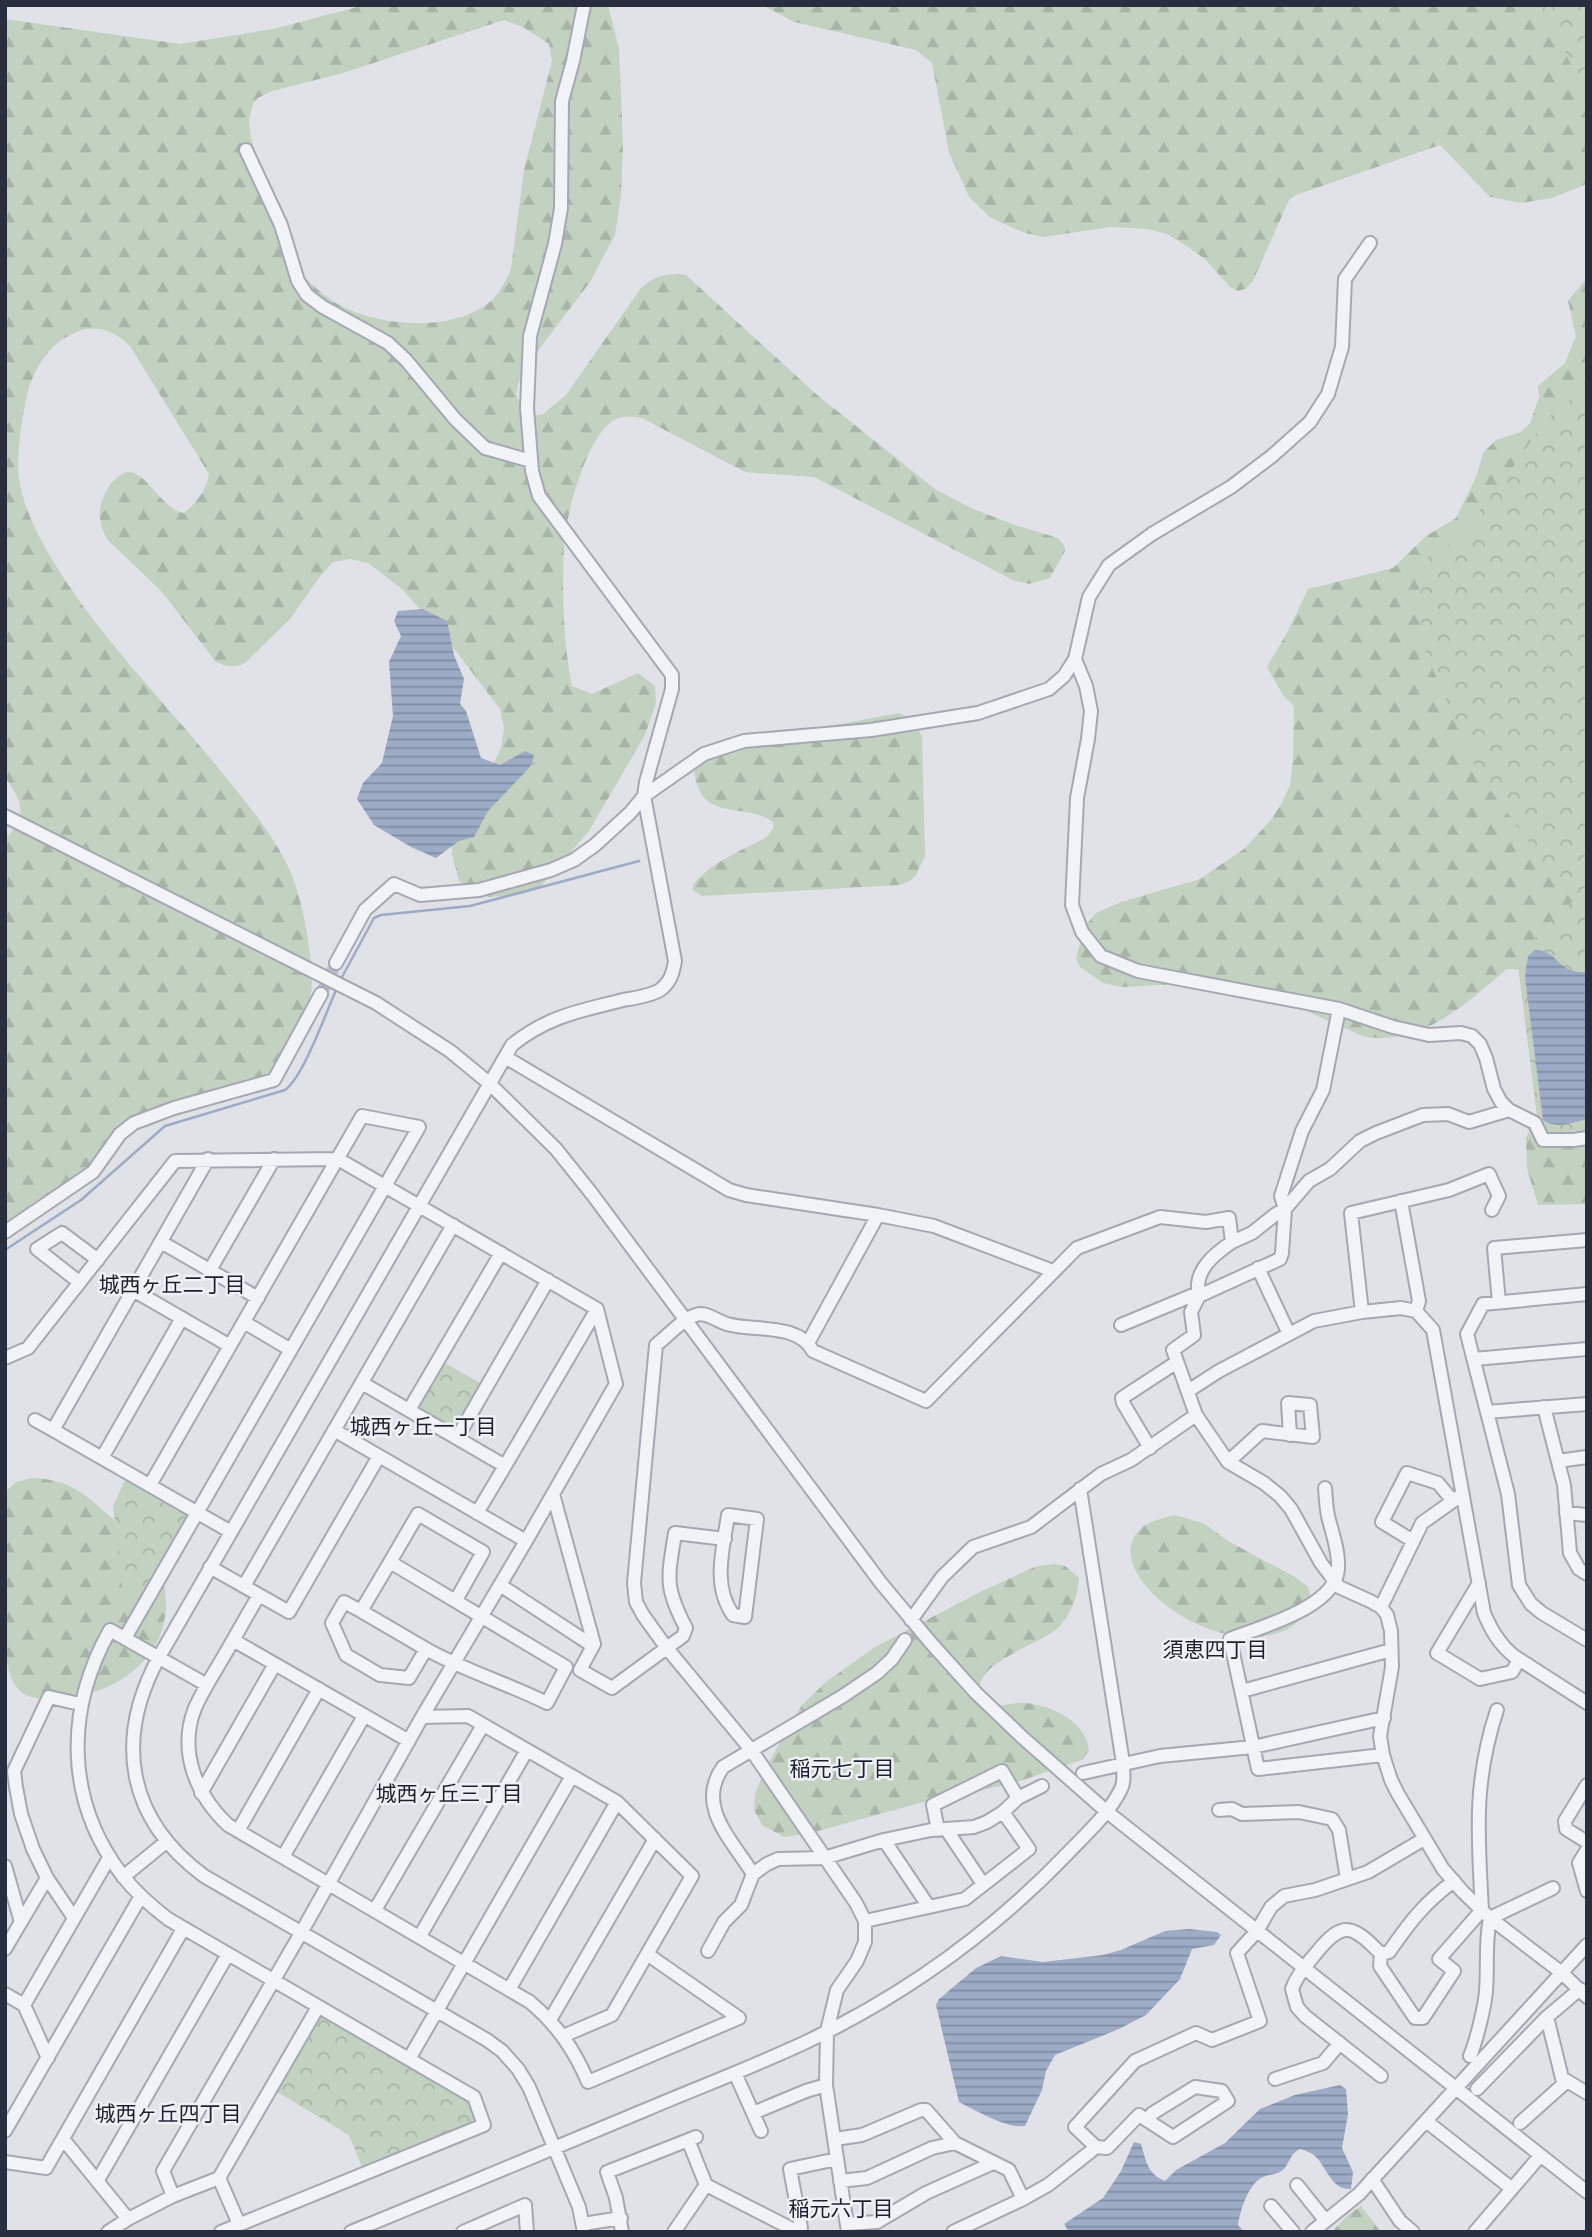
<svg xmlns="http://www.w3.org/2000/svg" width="1592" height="2237" font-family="Arial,'Noto Sans JP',sans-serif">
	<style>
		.forest { fill: url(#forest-firs); fill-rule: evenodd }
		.park { fill: url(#park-crowns) }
		.water { fill: url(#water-rules) }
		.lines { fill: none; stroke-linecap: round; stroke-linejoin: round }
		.stream { stroke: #9dabc6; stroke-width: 2.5 }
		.minor-tunnel { stroke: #bbbec6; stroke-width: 12; stroke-dasharray: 12 6; stroke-linecap: butt }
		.minor-casing { stroke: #a5a8b2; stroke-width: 16 }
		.minor { stroke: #f2f3f7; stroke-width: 12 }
		.labels { text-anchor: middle; stroke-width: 5; stroke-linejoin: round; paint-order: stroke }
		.neighbourhood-label { font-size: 21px; fill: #1c202f; stroke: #eff1f6 }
	</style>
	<defs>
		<pattern id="forest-firs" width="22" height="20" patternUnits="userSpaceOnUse" patternTransform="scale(1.75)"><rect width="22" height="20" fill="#c3d1c1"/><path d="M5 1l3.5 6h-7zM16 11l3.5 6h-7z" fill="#a8b4a7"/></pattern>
		<pattern id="park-crowns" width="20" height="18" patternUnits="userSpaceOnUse" patternTransform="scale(1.75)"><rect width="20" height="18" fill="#c3d1c1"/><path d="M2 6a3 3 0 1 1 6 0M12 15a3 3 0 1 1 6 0" fill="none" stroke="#a8b4a7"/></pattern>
		<pattern id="water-rules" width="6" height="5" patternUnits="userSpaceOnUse" patternTransform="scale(1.75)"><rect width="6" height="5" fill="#9dabc6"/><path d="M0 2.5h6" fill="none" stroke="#808ca2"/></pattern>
	</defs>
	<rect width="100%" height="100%" fill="#e0e2e8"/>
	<path class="forest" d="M365,5H608L619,49L623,145L621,195L615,235L590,282L528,364L518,384L516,395L524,411L533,416L543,414L566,395L641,288C656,275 667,273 686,275L816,394L935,489L971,508L1015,525L1058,538L1064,545L1065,551L1050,578L1029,584L1013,580L814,477L745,472L642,418C632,416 620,415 611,422C585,442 566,514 564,546C562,589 563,644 572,686L592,694L638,673L655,686L656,703L645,735L589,831L541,886L524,894L489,897L476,893L459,881L452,854V835L491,769L501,748L504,728L500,709L449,642L402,589L368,563L350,559L333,562L318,579L291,618L245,663C235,668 227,667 216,662L162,592L108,540C101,529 98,517 101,504C104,493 110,483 119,476C142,458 157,508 184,513C197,502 206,491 209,474L130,346C117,333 101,325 82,330C51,340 35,365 27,395C22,415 16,459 19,479C25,516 45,549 65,580C114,654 178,716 232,785C254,812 277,841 291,873C302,898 317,973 310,998C303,1026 285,1053 271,1079L118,1133L72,1185L5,1229V839C29,815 22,802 5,777V19L180,44L273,29ZM504,20L523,27L549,44L552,61L524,170L511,269C506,280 500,293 491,301C455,332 384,327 343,307C326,298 306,281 295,265C273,236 260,170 250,133L249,119L253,104L258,98L272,91L343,73Z
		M762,5H1547L1587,12V184L1552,198L1521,203L1490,197L1440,145L1296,195L1289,200L1253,281L1245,289L1238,291L1230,287L1205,259L1185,245L1167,234L1148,229L1111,227L1043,237L1025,233L991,218L969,197L949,152L932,63L916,50L794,22Z
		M1587,278V997C1563,987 1534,968 1507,969C1467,1003 1423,1045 1365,1037L1288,1003L1218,982L1122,987L1103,983L1080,967L1076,958L1085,926L1096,913L1121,902L1200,879L1244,849L1270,821L1282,803L1290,785L1293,758L1294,706L1283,695L1267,667L1288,631L1308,589L1393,568L1426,536L1456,518L1477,475L1483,453L1496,440L1521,432L1530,423L1539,397L1538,386L1565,363L1576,336L1568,301Z
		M899,713L909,718L922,736L925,856L916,875L910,881L899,885L702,896L693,890V885C710,863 739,852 763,839C770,834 774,831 773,822C748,803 707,820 697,784C694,776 694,769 696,762L788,734Z
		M1587,1072V1204L1538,1205L1527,1169L1526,1138L1533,1123Z
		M32,1478C74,1479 88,1498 118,1523C129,1532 142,1541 150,1552C159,1563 163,1576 165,1591C174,1654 118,1695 61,1698C47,1699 31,1701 20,1691C9,1680 8,1666 5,1652V1492L16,1482Z
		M1175,1515L1205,1524L1228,1541L1295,1577L1308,1587L1312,1602C1308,1608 1305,1616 1300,1620C1235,1679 1085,1571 1144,1526C1152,1520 1165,1518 1175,1515Z
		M1056,1564L1065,1566L1079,1578C1078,1596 1071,1614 1059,1627C1042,1644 971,1663 981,1693C984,1700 991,1704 998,1705C1007,1706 1016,1702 1025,1703C1052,1705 1087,1722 1089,1751L1082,1760L1011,1784L927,1801L807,1834L784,1837L762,1825L754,1810L755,1794L767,1765L802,1705L826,1682L875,1647L982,1591L1037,1566Z
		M1361,2206L1381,2232H1332L1348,2215Z"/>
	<path class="park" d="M1516,5H1587V96L1549,21L1523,12Z
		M1587,380V1141L1539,1144L1531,1139L1528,1129L1538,1124L1517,958L1543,929L1573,901L1478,773L1426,653L1417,597L1429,554L1463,538L1489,494L1513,467L1546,419L1570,400Z
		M443,1362L482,1384L457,1429L453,1430L418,1410L417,1407Z
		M125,1480L189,1517L140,1596L122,1587L113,1506Z
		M318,2014H322L470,2099L478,2119L476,2122L363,2169L349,2135L274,2090Z"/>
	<path class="water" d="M423,609L447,621L454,655L464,679L460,704L466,711L481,758L500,765L525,751L534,755L530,767L488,811L474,837L459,841L436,858L411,847L374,825L357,799L363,783L382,763L393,716L389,662L401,636L394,621L398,611Z
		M1535,950C1558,949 1557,975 1587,972V1119C1573,1123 1555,1129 1543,1120L1525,977L1528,956Z
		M1189,1929L1217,1932L1221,1935L1214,1945L1192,1949L1180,1979L1146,2015L1119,2029L1055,2055L1046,2071L1042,2090L1025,2126C1007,2129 975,2110 959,2102L936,2005L939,1999L976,1968L1001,1956L1043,1962L1103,1955L1121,1950L1165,1931Z
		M1340,2085L1346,2089L1348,2114L1342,2148L1353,2172L1351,2189C1331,2190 1327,2167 1315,2156C1310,2152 1305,2150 1300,2149C1290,2153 1290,2163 1283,2170C1277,2175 1269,2174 1263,2177C1248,2184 1240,2211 1238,2225L1244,2232H1069L1064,2224L1103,2198L1121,2171L1134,2142L1141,2144C1146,2160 1147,2174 1165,2181L1176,2170L1225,2143L1260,2109L1295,2095Z"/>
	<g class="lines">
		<path class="stream" d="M341,979L374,918L381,915L470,906L639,861
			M5,1250L81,1200L165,1126L285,1090C304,1076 326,1012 337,988"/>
		<path class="minor-tunnel" d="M321,994L336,963"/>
		<g class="minor-casing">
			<path id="minor" d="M246,150L281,225L298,281L307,295L323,307L388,343L406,360L455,419L485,448L531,461
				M1075,659L1086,686L1091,711L1088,739L1077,798L1072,905L1082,932L1101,956L1138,971L1339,1009L1393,1027L1429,1035L1461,1033L1472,1036L1480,1044L1486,1058L1494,1089L1501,1102L1509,1110L1535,1123L1543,1140H1574L1587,1138
				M5,816L376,1003L450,1051L489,1083L556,1149L592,1194L881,1583L931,1643L976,1693L1022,1737L1106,1811L1587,2192
				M336,963L365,910L394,884L420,895L479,890L551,870L574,860L595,845L630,813L644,796L704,754L744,741L871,730L978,713L1049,689L1064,676L1075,659L1089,597L1109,565L1152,534L1231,487L1272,456L1310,422L1328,394L1342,347L1345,279L1370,243
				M1339,1009L1323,1090L1302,1131L1281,1196L1285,1209L1282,1253L1280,1259L1199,1296L1191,1312L1194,1335L1173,1350L1196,1415L1228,1462L1264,1483L1280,1496L1291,1509L1321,1563L1339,1587L1370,1601L1381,1607L1387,1615L1391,1631L1392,1667L1380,1736L1383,1755L1391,1780L1398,1794L1443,1869L1463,1892L1490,1918L1562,1973L1587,1997
				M505,1057L729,1190L746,1195L878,1215L934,1226L1053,1271
				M208,1159L53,1430L231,1532
				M1401,1201L1419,1301L1416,1311
				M5,1232L93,1172L120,1134L134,1123L174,1108L274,1080L321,994
				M161,1242L258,1298
				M1258,1268L1289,1334
				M210,1270L274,1159
				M79,1282L37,1249L62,1233L98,1260
				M133,1290L230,1346
				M1587,1294L1483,1304L1467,1334L1508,1494L1519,1585L1531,1604L1542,1613L1587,1640
				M1199,1296C1193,1271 1213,1255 1232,1242
				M1499,1302L1494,1248L1587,1240
				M1362,1312L1351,1213L1449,1190L1489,1174L1499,1196L1492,1210
				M244,1322L291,1350
				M1121,1325L1198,1293
				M808,1343L878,1215
				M5,1358L28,1348L175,1161L338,1159L597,1309L616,1384L526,1541L334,1430
				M1474,1359L1587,1349
				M362,1383L505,1466L477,1513
				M1188,1391L1219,1371L1314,1321L1362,1312L1401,1308L1416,1311L1433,1330L1484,1613C1491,1630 1499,1644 1514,1656L1587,1703
				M1544,1407L1564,1485L1570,1553L1579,1569L1587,1574
				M409,1410L501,1253
				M1487,1412L1587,1404
				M35,1420L53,1430
				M457,1438L548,1280
				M1150,1448L1123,1403L1122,1398L1177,1362
				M102,1458L182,1318
				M1558,1461L1587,1457
				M1228,1462L1262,1431L1313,1437L1310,1405L1288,1403L1290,1435
				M505,1466L597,1309
				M1325,1488C1326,1498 1326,1510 1329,1520C1333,1535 1339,1552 1338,1568C1337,1607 1260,1627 1230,1639L1258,1769L1383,1755
				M553,1494L594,1644L580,1670L612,1688L683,1636L686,1628C664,1586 668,1578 675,1533L725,1539
				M1566,1513L1587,1515
				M728,1515L757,1519L745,1617L733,1615C712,1585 723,1549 728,1515Z
				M1413,1541L1382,1522L1407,1473L1438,1483L1453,1501
				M210,1567L289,1612L379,1456
				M1479,1583L1437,1653L1480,1679L1512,1672L1519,1660
				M500,1585L593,1646
				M244,1586L453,1225
				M259,1595C246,1617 234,1639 221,1661C212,1676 202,1692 195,1708C178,1751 196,1795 228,1825L530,2002C557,2025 574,2049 588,2082L739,2018
				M1381,1607L1422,1523L1460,1496
				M361,1611L426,1649L409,1678L380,1675L346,1655L332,1623L344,1602L361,1611L390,1562
				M911,1620L942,1577L973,1547L1031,1527L1101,1474L1131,1460L1196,1415
				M125,1638L419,1127L362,1116L150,1485
				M233,1640L409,1741
				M426,1649C465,1671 507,1683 547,1703L566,1667L390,1562L418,1514L483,1552L456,1600
				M207,1685L110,1630C65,1710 65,1800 122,1875C135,1892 151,1906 168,1919L474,2097L484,2125L221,2232
				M1242,1691L1391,1650
				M422,1717L526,1541
				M1083,1773L1160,1756L1253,1747L1384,1718
				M1587,1785L1565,1821L1566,1829L1587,1842
				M201,1793L275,1664
				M1219,1810L1232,1809L1242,1814L1299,1812L1332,1819L1339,1830L1347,1879
				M946,1829L983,1884
				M938,1830L933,1805L1002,1771L1018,1798
				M238,1831L319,1689
				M884,1840L929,1907
				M1587,1850L1579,1863L1587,1891
				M283,1857L364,1716
				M5,1866L21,1922
				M753,1874C732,1840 695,1806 723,1767L843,1696L877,1673L892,1659L905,1640
				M123,1877L166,1842
				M375,1910L483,1725
				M74,1918L47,1878L33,1849L21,1814L16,1787L14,1771L49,1697L80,1704
				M865,1921L965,1899L1029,1849L1003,1812
				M420,1936L527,1750
				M5,1949L47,1878
				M708,1951L724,1922L741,1905L753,1874L767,1864L778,1859L824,1858L884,1840L931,1830L974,1827L987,1822L1003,1812L1018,1798L1042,1786
				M647,1954L739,2018
				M1381,1954L1380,1966L1415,2018H1423L1454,1971L1439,1959L1482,1910C1478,1835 1473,1783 1497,1710
				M510,1988L617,1802
				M1580,1989L1547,2017L1562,2078L1587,2093
				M5,1994L24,2005L48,2058
				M24,2005L109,1858
				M550,2020L655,1839
				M1470,2056C1476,2042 1485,2006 1486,1991C1488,1966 1485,1942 1490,1918L1553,1888
				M409,2059L572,1776
				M735,2073L761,2131
				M1381,2076L1305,2016L1297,2007L1292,1989C1297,1975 1307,1964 1317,1952C1343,1920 1353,1925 1381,1954L1389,1952C1410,1922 1424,1903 1454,1881
				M1275,2079L1323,2063L1340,2043
				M1477,2089L1547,2017
				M753,2113L806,2091L826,2085
				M1426,2121L1511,2188
				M1520,2123L1566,2082
				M5,2131L141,1896
				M63,2139L128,2219
				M835,2139L862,2135L921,2110H926L955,2143L1009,2170L1023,2199
				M688,2140L706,2185L798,2232
				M1096,2147L1107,2148L1139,2115L1173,2137L1228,2101L1222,2091L1195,2087L1153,2113L1147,2120
				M5,2162L46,2168L183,1929
				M219,2178L239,2224
				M1372,2179L1400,2221L1413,2232
				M98,2180L228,1954
				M840,2181L867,2178L932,2148L955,2143
				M1297,2185L1325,2220
				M173,2196L163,2171L301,1933L422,1717L468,1716L617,1802L692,1876L612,2015L563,2036
				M1271,2206L1293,2232
				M583,2224L621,2218
				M847,2224L877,2222L926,2193L993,2163
				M108,2232L128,2219L173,2196L219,2178L318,2007
				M351,2232C451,2191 550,2150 650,2108C702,2086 755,2066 806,2042C903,1996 992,1932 1067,1854C1085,1835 1109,1814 1121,1789C1125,1782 1123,1772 1123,1763L1080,1489
				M463,2232L525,2205L527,2232
				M584,2232L579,2207L529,2087L518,2069L502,2051L487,2040L204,1876C127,1819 114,1740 159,1657L512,1045C548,1016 580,1011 623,1000C635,998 650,996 660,990C670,983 673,973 675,961L644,796L646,782L672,689V675L539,496L532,471L527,408L530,336L555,244L561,208L562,101L573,61L584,5
				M622,2232L616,2198L607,2172L696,2137
				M674,2232L706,2185
				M800,2232L801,2228L790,2169L837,2159
				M848,2232L826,2085L827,2031L837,1990L857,1961L865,1942V1921L856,1903L752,1751L666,1647L643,1615L636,1602L634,1583L656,1345C668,1336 682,1319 696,1315C706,1311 716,1321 727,1324C754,1332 797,1322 813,1351L926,1401L1077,1248L1160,1217L1206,1222L1229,1218L1232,1242L1252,1233L1276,1214L1285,1209L1309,1181L1330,1169L1360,1141L1376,1133L1423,1115L1448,1114L1469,1122L1509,1110
				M953,2232L1023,2199L1048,2185L1090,2152L1096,2147L1075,2127L1135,2061L1196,2033L1212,2040L1260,2021L1237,1953L1257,1931L1271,1907L1284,1896L1315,1890L1368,1872L1424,1839
				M1312,2232L1359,2194L1587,1945
				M1475,2232L1540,2156"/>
		</g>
		<use href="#minor" class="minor"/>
	</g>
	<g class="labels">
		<g class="neighbourhood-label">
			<text x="172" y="1292">城西ヶ丘二丁目</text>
			<text x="423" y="1434">城西ヶ丘一丁目</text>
			<text x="1215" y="1657">須恵四丁目</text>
			<text x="842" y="1776">稲元七丁目</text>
			<text x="449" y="1801">城西ヶ丘三丁目</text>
			<text x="168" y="2121">城西ヶ丘四丁目</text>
			<text x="841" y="2216">稲元六丁目</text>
		</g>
	</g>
	<rect width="1592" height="2237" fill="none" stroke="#292e3e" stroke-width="14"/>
</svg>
